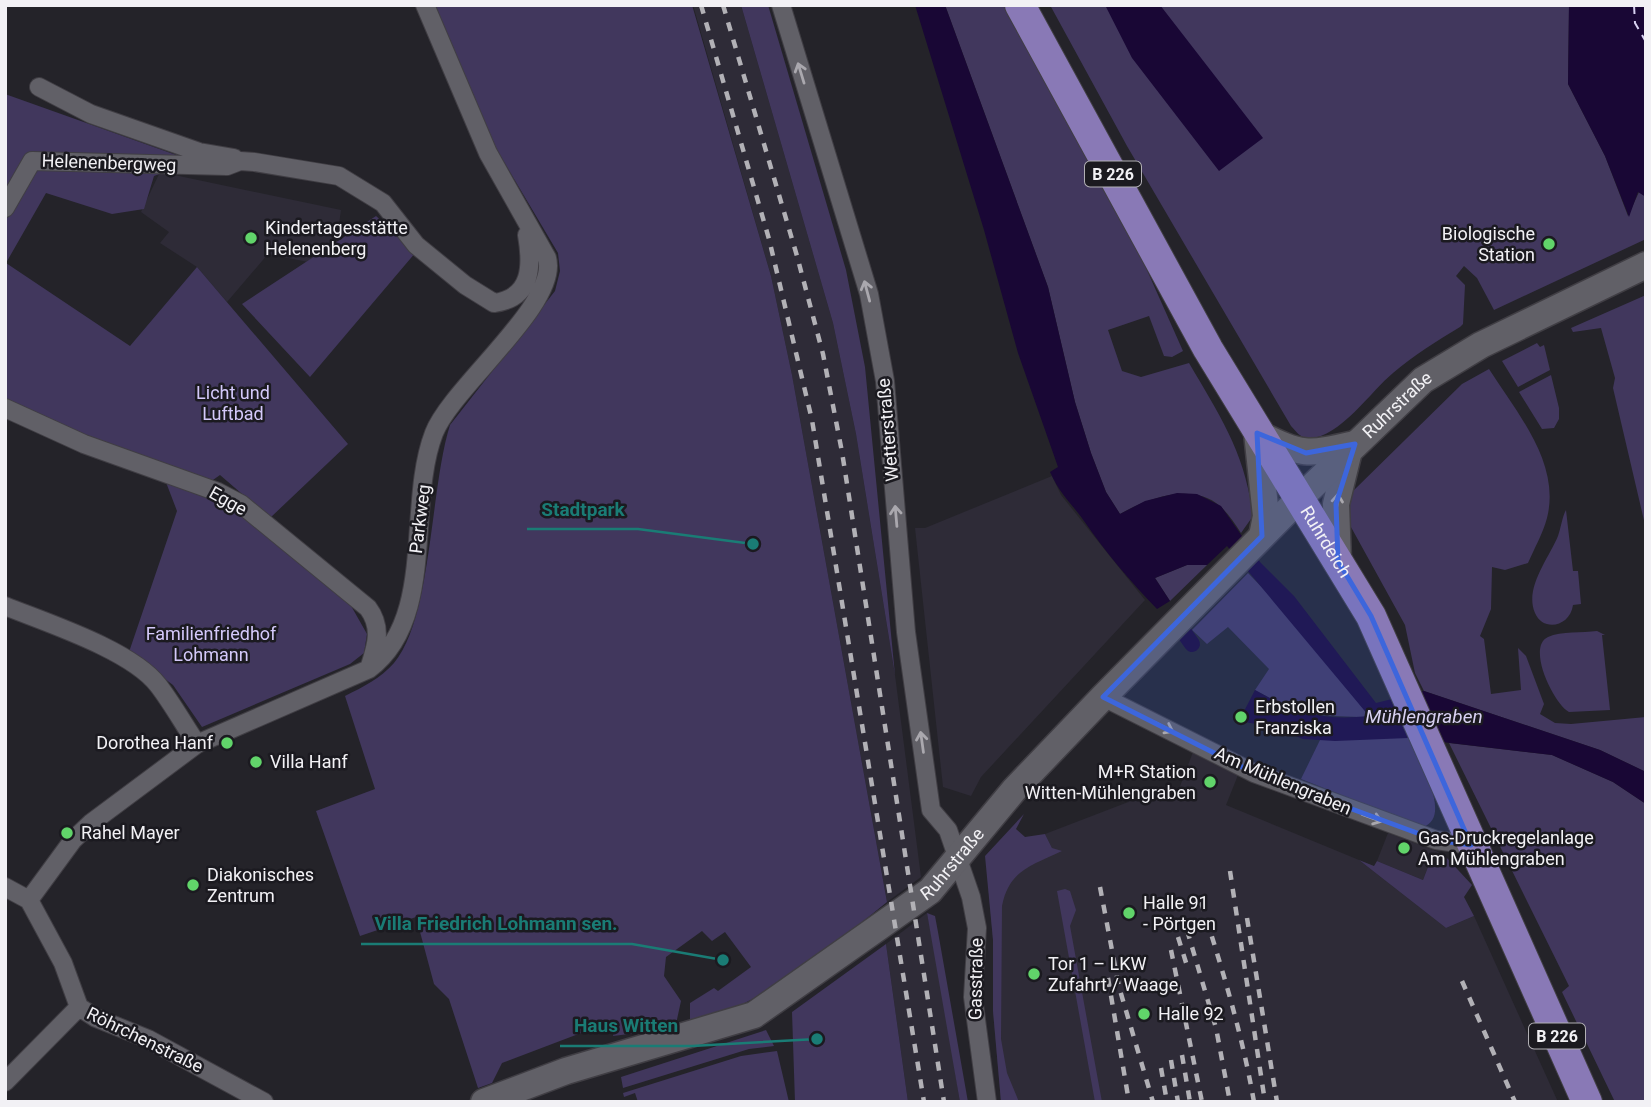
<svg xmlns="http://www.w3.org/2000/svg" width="1651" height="1107" font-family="Roboto,sans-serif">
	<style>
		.built { fill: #2e2b37 }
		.green { fill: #41375d }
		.water { fill: #190735 }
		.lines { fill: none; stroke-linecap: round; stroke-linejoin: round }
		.canal { stroke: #190735; stroke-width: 16 }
		.ferry { stroke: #d8d1f2; stroke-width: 2; stroke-dasharray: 9 7; stroke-linecap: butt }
		.minor-casing { stroke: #403e44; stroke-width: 20 }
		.secondary-casing { stroke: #403e44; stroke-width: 29 }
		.primary-casing { stroke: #403e44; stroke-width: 32 }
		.minor { stroke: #616067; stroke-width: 18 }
		.secondary { stroke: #616067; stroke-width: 26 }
		.primary { stroke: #8979b6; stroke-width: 30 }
		.rail { stroke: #b2b1b6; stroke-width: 4.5; stroke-dasharray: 9 9; stroke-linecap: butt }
		.oneway { stroke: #aaa8ae }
		.marked { fill: #3d66dc; fill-opacity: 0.2; stroke: #3d66dc; stroke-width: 5; stroke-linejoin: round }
		.poi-dot { fill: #61d46a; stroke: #1b1a20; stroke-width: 2.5 }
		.labels { text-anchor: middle; stroke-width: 5; stroke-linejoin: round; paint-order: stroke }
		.shield { fill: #1b1a20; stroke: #b2b0b5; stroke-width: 2 }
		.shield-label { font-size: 16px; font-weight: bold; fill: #f2f1f5 }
		.street-label { font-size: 18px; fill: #f2f1f5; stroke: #1b1a20 }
		.poi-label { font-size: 18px; fill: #f2f1f5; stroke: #1b1a20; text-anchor: start }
		.park-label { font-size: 18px; fill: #d4c9fa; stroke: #1b1a20 }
		.water-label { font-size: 19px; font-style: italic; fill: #d8d1f2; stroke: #1b1a20 }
		.leader { fill: none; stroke: #1a7c75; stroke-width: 2.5 }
		.callout-dot { fill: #1a7c75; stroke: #1b1a20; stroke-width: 2.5 }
		.callout-label { font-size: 19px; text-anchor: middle; font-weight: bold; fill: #1a7c75; stroke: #1b1a20; stroke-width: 5; stroke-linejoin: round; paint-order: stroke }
	</style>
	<rect width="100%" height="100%" fill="#242329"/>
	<path class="built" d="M693,5H741L833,323L856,434L895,675L921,877L887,902L792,375L771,276Z
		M160,172L341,210L333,267L268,254L227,302L197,267L160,243L169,232L141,212Z
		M1052,476L1061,495L1145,600L981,777L971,796L943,787L915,528H925Z
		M1193,752L1238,775L1226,805L1359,860L1446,928L1474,916L1558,1102H1001L993,1011V940L987,872L1052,848L1045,834L1144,796L1179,789Z
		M1388,833L1436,851L1446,857L1428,867L1423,880L1377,861Z
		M927,913L940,977L960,1102H908L886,944Z"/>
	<path class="green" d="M434,5H692L771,276L792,375L887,902C830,948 769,998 700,1023L696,1018L690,1020V1003L714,988L718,991L751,967L725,932L712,941L702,931L666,957L664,976L681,1001L676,1024L661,1030L613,1036L615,1028L610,1022L502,1063L492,1083L478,1088L449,999L434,984L416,917L360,936L316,811L375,789L345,696C363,687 381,678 394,663C432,618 430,488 450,425L555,291L560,271L558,253L491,140Z
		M741,5H768L846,270L865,367L895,675L856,434L833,323Z
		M945,5H1007L1114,196L1183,351L1172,357L1164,356L1149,316L1108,330L1122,371L1141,377L1189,363C1220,416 1245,452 1253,516L1241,533C1235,524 1228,513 1220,506C1192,482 1148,498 1120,514L1106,492L1091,453L1075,402L1048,287Z
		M1050,5H1569L1568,84L1605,156L1628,216L1639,192L1646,197V239L1494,310L1477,278L1464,266L1456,276L1465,285L1463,324L1460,327C1437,341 1414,355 1393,373C1371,391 1338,440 1308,438C1300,438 1296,431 1291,426L1127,146Z
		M5,94L193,161L154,176L144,209L112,214L46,193L6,263L130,346L197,267L348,444L270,518L220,475L203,487L238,510L350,604L367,634L364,653L350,664L202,727L173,685L129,652L177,511L159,464L87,439L5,402Z
		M376,216L416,252L310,377L242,304Z
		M1646,295V529L1613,388L1615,378L1601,328L1573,332L1571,328Z
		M1537,343L1540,347L1544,345L1550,370L1518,387L1502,361Z
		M1489,369C1517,413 1561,463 1547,518C1543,533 1534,549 1528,563L1505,570L1492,567L1491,609L1480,636L1484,639L1491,694L1521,690L1518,648L1526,656L1544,704L1540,714L1555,723L1571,724L1646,717V772L1600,750L1424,691L1415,673L1405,625L1346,518L1351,493L1462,384Z
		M1551,375L1559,408V419L1554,428L1542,429L1519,392Z
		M1566,510L1573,571H1578L1581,604L1573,605C1570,627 1543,632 1535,613C1524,588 1549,558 1558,536C1561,528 1562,517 1566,510Z
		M1201,563L1207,565L1170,601L1155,578L1187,565Z
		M1248,573L1280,606L1370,717C1316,716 1304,717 1255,690L1269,669L1228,627L1207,644L1192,630Z
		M1597,631L1605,635H1602L1610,710L1569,712C1554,704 1526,647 1548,637C1561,631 1583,633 1597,631Z
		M1408,737C1417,757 1454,817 1423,827L1301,779L1320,740Z
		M1449,743L1552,755L1613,782L1646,804V1102H1615L1562,992L1569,986Z
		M1024,814L1016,829L1025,837L1045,834L1052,848L1062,851C1031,866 1009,870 1002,906L1001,1039L1007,1073L1019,1102H1001L993,1011V940L985,856Z
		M1446,857L1472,885L1464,897L1474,916L1446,928L1359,860L1374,866L1377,861L1423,880L1428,867Z
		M1065,889L1070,891L1076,910L1070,926L1102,1102H1095L1057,891Z
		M927,913L935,916L938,932L968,1102H960Z
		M886,944L908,1102H795L792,1012Z
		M766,1030L774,1046L749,1049L623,1088L621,1077Z
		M777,1051L789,1102H638L635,1093L624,1097L623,1093L741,1056Z"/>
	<path class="water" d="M915,5H945L1048,287L1075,402L1091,453L1106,492L1120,514L1145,501L1177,493L1197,494L1221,506L1260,562L1294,596L1376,703L1424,691L1600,750L1646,772V804L1613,782L1552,755L1408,738L1335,741L1303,739L1274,727L1239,721L1255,690C1295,713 1323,721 1369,716L1227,546L1207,565H1187L1155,578L1170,601L1157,609C1130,581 1106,553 1084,521C1070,501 1061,496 1050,472L1058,467L1018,353L984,230Z
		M1105,5H1160L1263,138L1219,171L1132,58Z
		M1569,5H1646V197L1638,192L1629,217L1605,156L1568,84Z"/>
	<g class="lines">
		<path class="canal" d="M1185,634L1192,644"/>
		<path class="ferry" d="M1634,5L1635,23L1646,42"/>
		<g class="minor-casing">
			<path id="minor" d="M781,5L869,294L885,381L906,632L931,810L948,830L971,897L977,928L973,997L987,1102
				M39,87L91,114L199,152L234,158
				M5,208L32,161L227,166L240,161L254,162L339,176L383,203L416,245L465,285L494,303C533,298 532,264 527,235
				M5,408L84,444L218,492L241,504L368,608C383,628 376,647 369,669
				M5,606C47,623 131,650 158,685C172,703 184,725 197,744
				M1103,697L1254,773L1436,840L1471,845
				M5,887L29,900L63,963L79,1007L96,1018L148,1039L264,1102
				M29,900L73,840L91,823L197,744L369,669C437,618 406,505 434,433C452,387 560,303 547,258L488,153L425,5
				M5,1082L79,1007"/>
		</g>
		<g class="secondary-casing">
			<g id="secondary">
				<path d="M1257,433C1302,456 1307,455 1355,444"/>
				<path d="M1257,433L1266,516L1262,536"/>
				<path d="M1338,561L1336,504L1349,451"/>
				<path id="s1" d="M484,1102L566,1071L754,1015L930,891L1014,790L1103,697L1298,500L1423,380L1481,345L1646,265"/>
			</g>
		</g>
		<g class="primary-casing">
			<g id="primary">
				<path id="s2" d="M1020,5L1208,349L1371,616L1587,1102"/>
			</g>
		</g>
		<use href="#minor" class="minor"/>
		<use href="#secondary" class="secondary"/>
		<use href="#primary" class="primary"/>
		<path class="rail" d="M701,5L769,239L812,420L924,1102
			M723,5L797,256L823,354L842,452L944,1102
			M1230,871L1265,1102
			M1100,887L1119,987L1153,1102
			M1201,902C1222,968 1242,1033 1254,1102
			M1247,918L1277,1102
			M1187,930L1216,1028L1230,1102
			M1178,937L1188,969
			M1171,950L1202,1102
			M1108,978L1129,1102
			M1462,981L1515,1102
			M1182,1055L1190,1102
			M1171,1060L1178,1102
			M1161,1068L1167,1102"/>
	</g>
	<defs><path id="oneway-shaft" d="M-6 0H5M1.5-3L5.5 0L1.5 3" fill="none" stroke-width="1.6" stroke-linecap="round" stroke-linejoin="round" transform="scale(1.75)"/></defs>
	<g class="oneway">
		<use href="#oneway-shaft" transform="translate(801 73) rotate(-107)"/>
		<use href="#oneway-shaft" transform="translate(867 291) rotate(-105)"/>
		<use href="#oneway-shaft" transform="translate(1337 504) rotate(-84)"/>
		<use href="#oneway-shaft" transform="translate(896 516) rotate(-95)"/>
		<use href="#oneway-shaft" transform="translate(1164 727) rotate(27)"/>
		<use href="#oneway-shaft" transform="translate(922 742) rotate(-98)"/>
		<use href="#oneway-shaft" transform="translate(1372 818) rotate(20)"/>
	</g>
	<path class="marked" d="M1257,433L1306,453L1355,444L1336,504L1338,561L1371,616L1471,845L1436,840L1254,773L1103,697L1262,536Z"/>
	<g class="poi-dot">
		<circle cx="251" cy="238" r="7"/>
		<circle cx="1549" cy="244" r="7"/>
		<circle cx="1241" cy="717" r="7"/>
		<circle cx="227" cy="743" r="7"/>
		<circle cx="256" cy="762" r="7"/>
		<circle cx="1210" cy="782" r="7"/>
		<circle cx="67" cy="833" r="7"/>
		<circle cx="1404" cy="848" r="7"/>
		<circle cx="193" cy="885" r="7"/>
		<circle cx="1129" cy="913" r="7"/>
		<circle cx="1034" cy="974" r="7"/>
		<circle cx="1144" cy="1014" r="7"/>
	</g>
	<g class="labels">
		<g class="shield">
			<rect x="1085" y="161.5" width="56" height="25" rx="5"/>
			<rect x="1529" y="1023.5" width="56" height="25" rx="5"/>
		</g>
		<g class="shield-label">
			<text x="1113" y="180">B 226</text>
			<text x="1557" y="1042">B 226</text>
		</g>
		<g class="street-label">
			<text transform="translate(109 163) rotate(2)" y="6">Helenenbergweg</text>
			<text dy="6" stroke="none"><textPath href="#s1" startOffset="1174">Ruhrstraße</textPath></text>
			<text transform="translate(888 430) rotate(-95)" y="6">Wetterstraße</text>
			<text transform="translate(228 501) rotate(29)" y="6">Egge</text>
			<text transform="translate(420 519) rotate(-83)" y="6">Parkweg</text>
			<text dy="6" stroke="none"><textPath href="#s2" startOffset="618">Ruhrdeich</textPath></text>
			<text transform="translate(1283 781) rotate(23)" y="6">Am Mühlengraben</text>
			<text dy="6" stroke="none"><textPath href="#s1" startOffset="534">Ruhrstraße</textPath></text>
			<text transform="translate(976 979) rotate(-89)" y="6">Gasstraße</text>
			<text transform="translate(145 1040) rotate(26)" y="6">Röhrchenstraße</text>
		</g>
		<g class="poi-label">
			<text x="265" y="234">Kindertagesstätte<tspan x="265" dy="21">Helenenberg</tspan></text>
			<text x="1535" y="240" text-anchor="end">Biologische<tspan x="1535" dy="21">Station</tspan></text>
			<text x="1255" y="713">Erbstollen<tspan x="1255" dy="21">Franziska</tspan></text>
			<text x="213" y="749" text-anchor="end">Dorothea Hanf</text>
			<text x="270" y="768">Villa Hanf</text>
			<text x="1196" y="778" text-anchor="end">M+R Station<tspan x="1196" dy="21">Witten-Mühlengraben</tspan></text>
			<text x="81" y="839">Rahel Mayer</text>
			<text x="1418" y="844">Gas-Druckregelanlage<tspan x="1418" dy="21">Am Mühlengraben</tspan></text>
			<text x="207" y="881">Diakonisches<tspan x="207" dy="21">Zentrum</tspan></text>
			<text x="1143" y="909">Halle 91<tspan x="1143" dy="21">- Pörtgen</tspan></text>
			<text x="1048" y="970">Tor 1 – LKW<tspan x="1048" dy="21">Zufahrt / Waage</tspan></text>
			<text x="1158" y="1020">Halle 92</text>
		</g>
		<g class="park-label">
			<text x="233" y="399">Licht und<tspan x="233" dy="21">Luftbad</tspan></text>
			<text x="211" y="640">Familienfriedhof<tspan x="211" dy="21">Lohmann</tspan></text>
		</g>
		<g class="water-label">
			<text x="1424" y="723">Mühlengraben</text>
		</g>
	</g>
	<path class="leader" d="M753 544L638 529H527M723 960L632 944H361M817 1039L692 1046H560"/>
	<g class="callout-dot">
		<circle cx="753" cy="544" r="7"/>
		<circle cx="723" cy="960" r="7"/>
		<circle cx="817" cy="1039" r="7"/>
	</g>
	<g class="callout-label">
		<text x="583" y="516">Stadtpark</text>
		<text x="496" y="930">Villa Friedrich Lohmann sen.</text>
		<text x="626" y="1032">Haus Witten</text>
	</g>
	<rect width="1651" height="1107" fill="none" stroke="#f2f1f5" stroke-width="14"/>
</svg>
